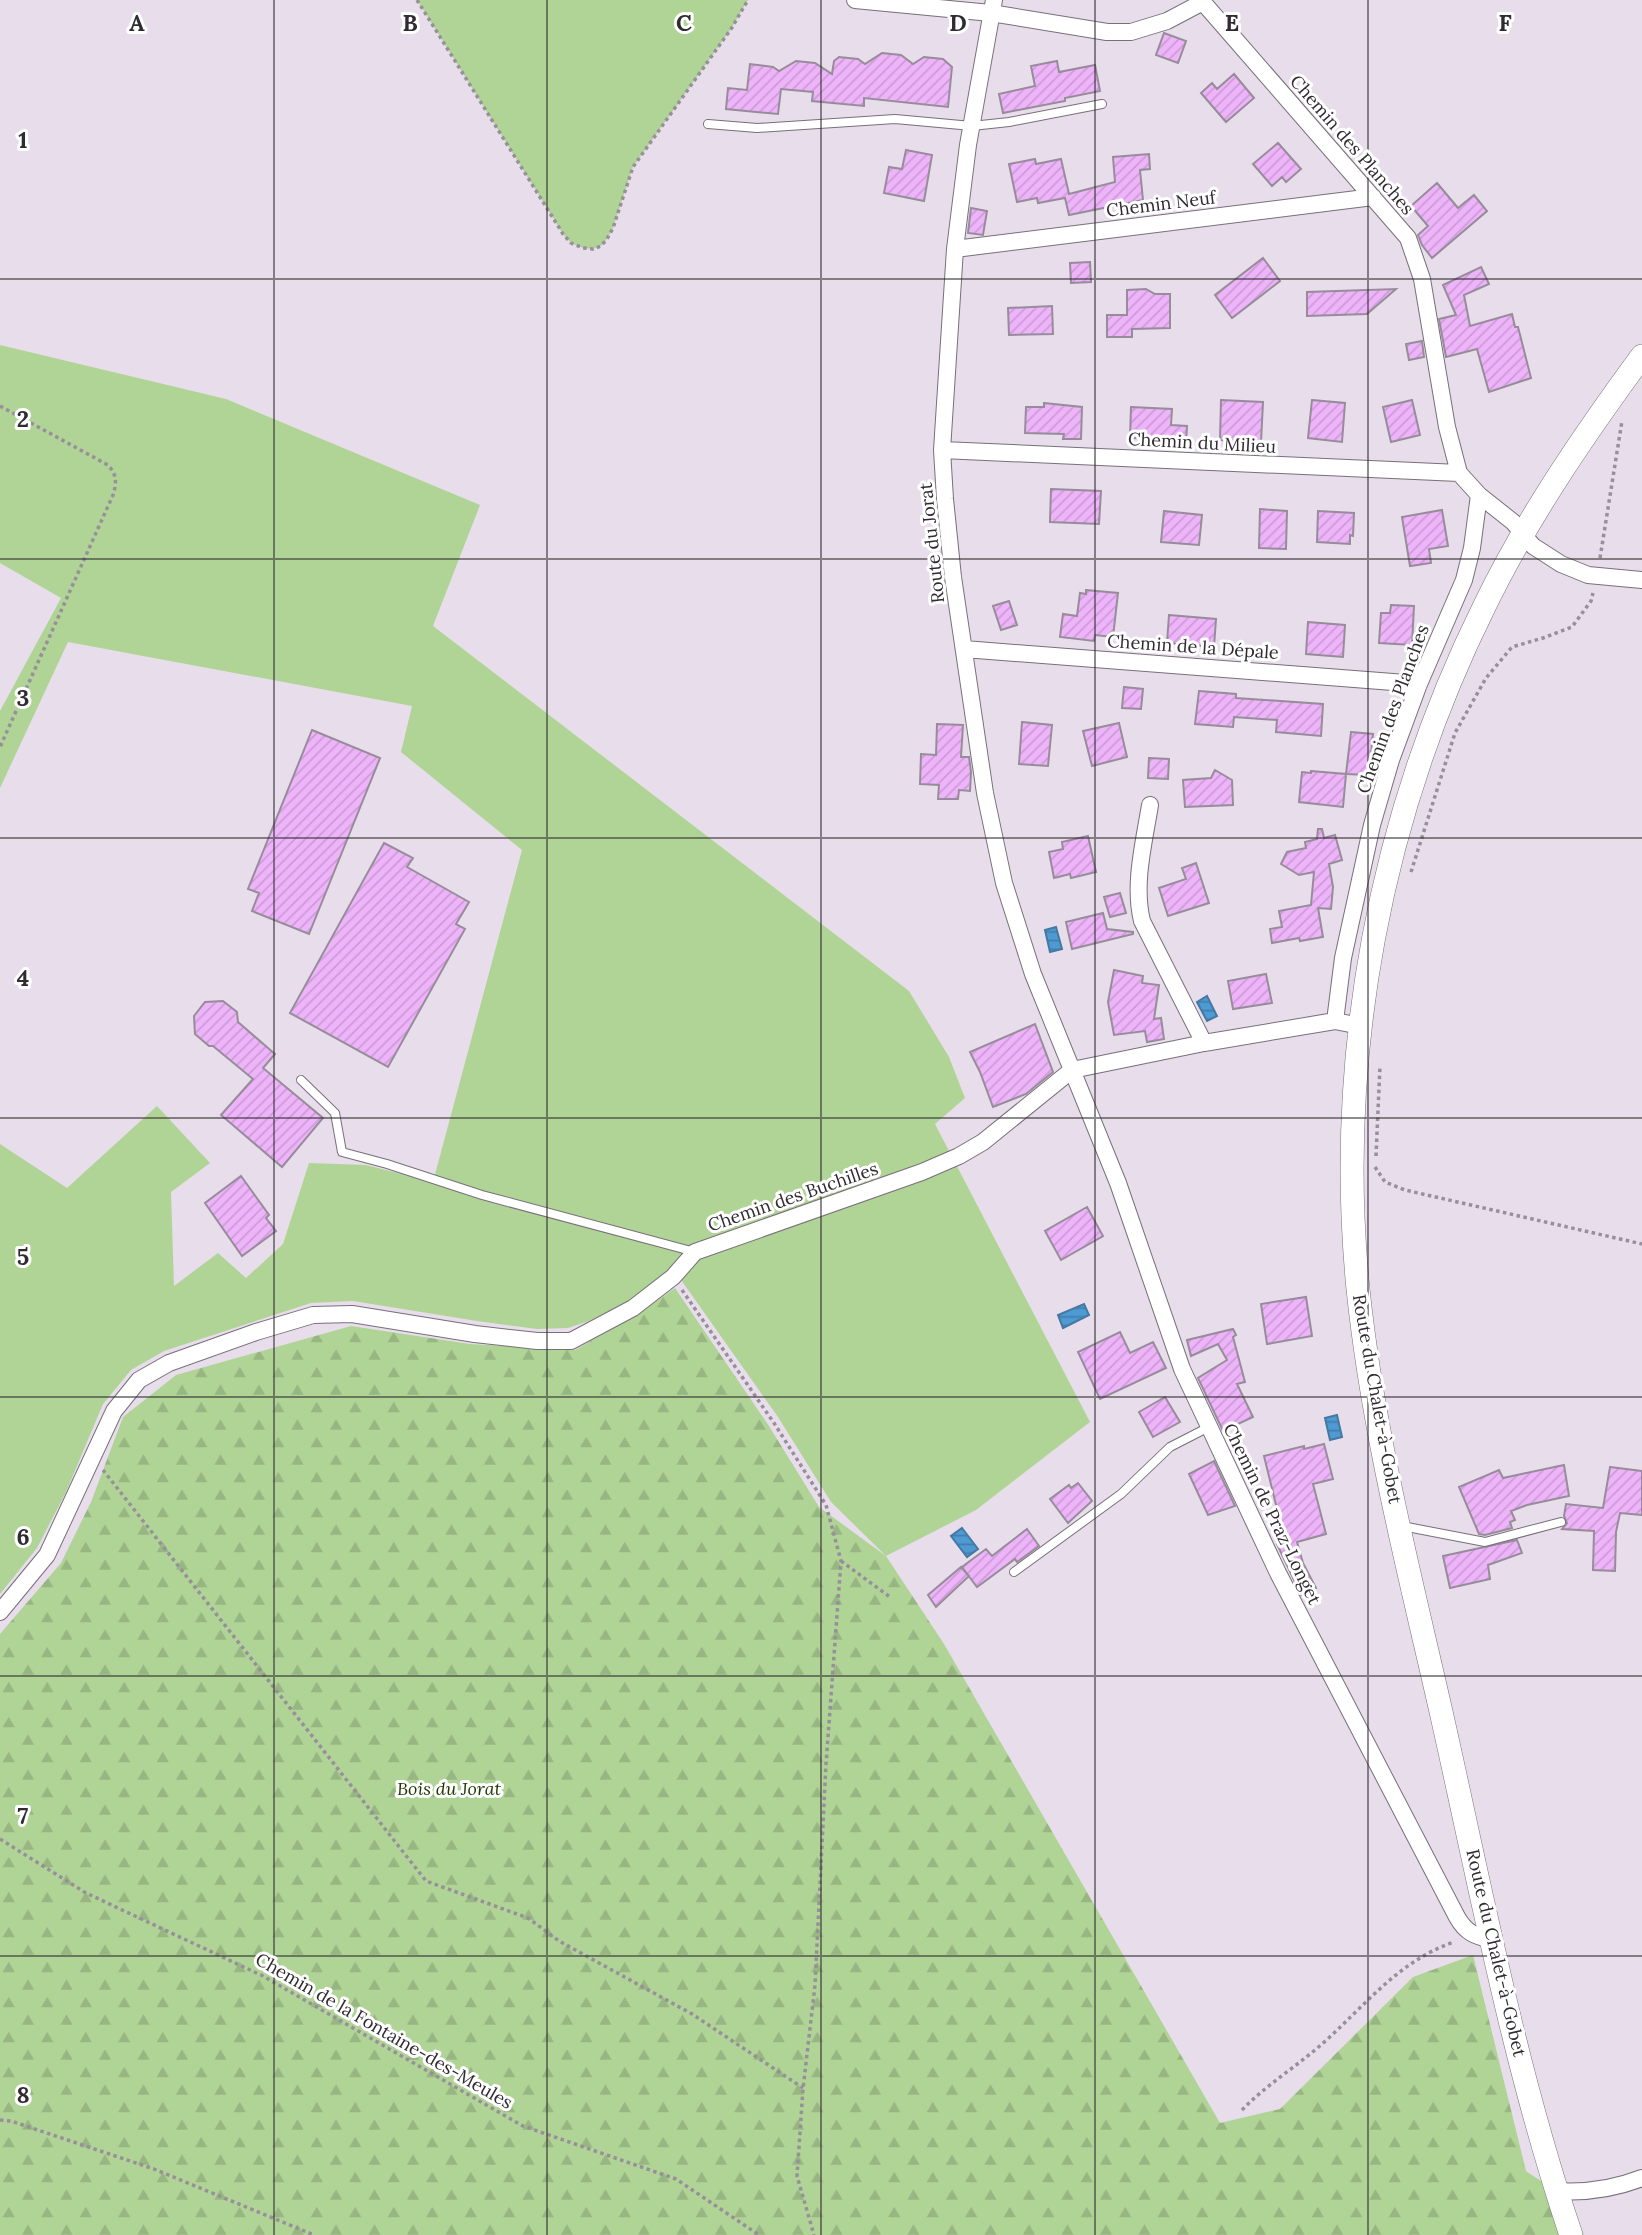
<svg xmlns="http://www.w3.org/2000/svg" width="1642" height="2235" font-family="Lora,serif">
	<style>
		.grass { fill: #b0d496 }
		.forest { fill: url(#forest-firs) }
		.water { fill: url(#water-rules); stroke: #4579a2; stroke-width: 2 }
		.building { fill: url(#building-hatch); stroke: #978c99; stroke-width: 2 }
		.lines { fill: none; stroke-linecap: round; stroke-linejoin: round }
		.service-casing { stroke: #786f7a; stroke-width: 10 }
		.minor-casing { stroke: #786f7a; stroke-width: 18 }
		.secondary-casing { stroke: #786f7a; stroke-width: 24 }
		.path { stroke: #978f99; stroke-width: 3.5; stroke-dasharray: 3.5 3.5; stroke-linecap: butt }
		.service { stroke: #fff; stroke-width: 8 }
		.minor { stroke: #fff; stroke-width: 16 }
		.secondary { stroke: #fff; stroke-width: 23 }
		.grid { fill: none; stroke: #2f2b30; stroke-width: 2; stroke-opacity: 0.55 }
		.labels { text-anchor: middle; stroke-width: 6; stroke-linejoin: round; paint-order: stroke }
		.street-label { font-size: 18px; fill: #2f2b30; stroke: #fff }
		.park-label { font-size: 18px; font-style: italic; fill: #1d3700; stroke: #fff }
		.grid-label { font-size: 23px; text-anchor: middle; font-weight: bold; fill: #2f2b30; stroke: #fff; stroke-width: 6; stroke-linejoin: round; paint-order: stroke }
	</style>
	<defs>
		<pattern id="forest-firs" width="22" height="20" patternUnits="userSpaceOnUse" patternTransform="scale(1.75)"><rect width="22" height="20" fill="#b0d496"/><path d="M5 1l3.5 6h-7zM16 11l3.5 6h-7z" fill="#98b682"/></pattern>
		<pattern id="water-rules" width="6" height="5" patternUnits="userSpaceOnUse" patternTransform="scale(1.75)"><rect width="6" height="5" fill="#4e9ad3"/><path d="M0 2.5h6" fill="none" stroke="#417eac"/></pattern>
		<pattern id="building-hatch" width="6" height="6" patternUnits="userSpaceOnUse" patternTransform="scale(1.75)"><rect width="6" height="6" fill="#eeb4fa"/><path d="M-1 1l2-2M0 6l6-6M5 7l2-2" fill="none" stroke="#cc9bd7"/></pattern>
	</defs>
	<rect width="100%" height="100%" fill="#e8ddeb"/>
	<path class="grass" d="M417,0H748L731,29L633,167L613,228L607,239L601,246L593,249L583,248L571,243L563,234Z
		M0,345L226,399L480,505L433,626L909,991L949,1057L965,1098L935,1124L1090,1422L976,1510L886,1556L831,1502L778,1417L674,1270L627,1302L589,1321L568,1328L537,1329L477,1321L353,1301L311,1303L164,1351L131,1370L103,1404L66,1492L37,1548L0,1594V1144L67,1188L157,1106L210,1163L171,1192L174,1286L218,1253L246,1278L283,1244L309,1163L366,1165L433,1182L522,850L401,752L412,706L68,642L0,788V711L61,598L0,563Z"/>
	<path class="forest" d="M675,1288L769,1426L819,1507L886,1556L944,1644L1220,2123L1280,2109L1413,1977L1473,1955L1526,2171L1571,2201L1584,2235H0V1634L61,1563L91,1502L123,1417L176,1375L351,1326L470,1344L575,1350L638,1314Z"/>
	<path class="water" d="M1056,927L1062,949L1050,952L1045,930Z
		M1207,996L1217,1016L1207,1021L1197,1002Z
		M1084,1304L1089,1315L1063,1328L1058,1315Z
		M1337,1415L1342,1437L1330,1440L1325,1418Z
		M962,1528L978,1549L967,1557L951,1536Z"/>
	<path class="building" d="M1164,33L1186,41L1178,63L1156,55Z
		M882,53L901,55L913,64L924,57L943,59L952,67L948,107L864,98V106L812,101L813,92L781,89L778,114L726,109L728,88L747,90L750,64L773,67L779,71L796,61L815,63L832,74L834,61L839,57L858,59L865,64Z
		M1057,61L1059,72L1095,65L1100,91L1065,98V101L1003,113L999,94L1035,86L1031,66Z
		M1234,74L1254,98L1226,122L1201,93L1212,83L1217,89Z
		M1278,143L1301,169L1286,182L1282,177L1272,186L1253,164Z
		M906,150L932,155L924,201L884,193L889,167L902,169Z
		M1149,154L1150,169L1140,170L1143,200L1069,215L1065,198L1038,203L1037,198L1017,202L1009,164L1035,159L1036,164L1061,159L1069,194L1115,182L1113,157Z
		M1437,183L1458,208L1474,195L1487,211L1432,258L1422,245L1418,235L1428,226L1411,206Z
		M971,208L987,211L983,235L968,233Z
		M1263,258L1280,281L1232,318L1215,295Z
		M1090,262L1091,282L1071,283L1070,263Z
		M1481,267L1489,284L1464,295L1470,326L1512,314L1515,327H1518L1531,378L1489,392L1477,349L1446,357L1439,319L1456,315L1443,285Z
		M1146,289L1155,294H1170V328L1132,329V337H1107V315H1127V290Z
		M1396,289L1367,314L1307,316V292Z
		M1052,306L1053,334L1009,335L1008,308Z
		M1422,341L1424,357L1409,360L1406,344Z
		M1221,400L1263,402L1261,442L1220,440Z
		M1312,400L1345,403L1342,442L1308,438Z
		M1412,400L1420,435L1391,442L1383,407Z
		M1044,403L1082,407L1081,439H1063L1064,434L1025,433L1026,407H1044Z
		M1131,407L1172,409L1171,425L1187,426L1186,444L1166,443V439L1130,438Z
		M1051,489L1101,491L1099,524L1050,522Z
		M1260,509L1287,511L1286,549L1259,548Z
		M1442,510L1448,546L1429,549L1431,563L1410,566L1402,517Z
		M1164,511L1202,515L1199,545L1161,542Z
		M1318,511L1354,513L1353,536L1350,535V544L1317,542Z
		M1086,590L1118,593L1113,637L1095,635L1094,641L1060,637L1063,614L1077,616L1080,593L1086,594Z
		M1009,601L1017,625L1001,630L993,606Z
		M1391,605L1414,606L1412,645L1379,643L1381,613H1390Z
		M1169,615L1216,619L1214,647L1167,643Z
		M1308,622L1345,625L1343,657L1306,654Z
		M1124,687L1143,689L1141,709L1122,708Z
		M1199,691L1236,694V698L1323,704L1321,736L1276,732L1277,720L1234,717L1233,727L1195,724Z
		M1022,722L1052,725L1048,766L1019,764Z
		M1119,723L1127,757L1092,766L1083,731Z
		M937,724L963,725L961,757H969L971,772L970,791L959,790L958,799H938L939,785L920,784L921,754L936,755Z
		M312,730L380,758L309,934L252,911L259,893L248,889Z
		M1351,732L1373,734L1369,775L1346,774Z
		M1149,758L1169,759L1168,779L1148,778Z
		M1215,770L1232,780L1233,805L1185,807L1183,780L1211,778Z
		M1311,771L1346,774L1343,807L1299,802L1302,772L1311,773Z
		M1318,829H1322L1324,838L1335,835L1342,860L1329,864L1333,887L1331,909L1318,908L1323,937L1300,941L1299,938L1272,943L1270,929L1282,927L1279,911L1311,905L1314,872L1299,875L1281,864L1287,852L1306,848L1305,842L1317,839Z
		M1088,836L1096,872L1071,878L1070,874L1054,878L1049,852L1063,849L1062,842Z
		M384,843L413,858L407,867L469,902L456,924L465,929L388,1067L290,1013Z
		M1196,863L1209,903L1168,916L1159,888L1186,879L1182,868Z
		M1120,893L1126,913L1110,917L1104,897Z
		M1103,913L1107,929L1133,932V934L1072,949L1066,922Z
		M1114,970L1143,976L1142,983L1159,985L1154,1019L1161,1018L1164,1039L1147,1042L1145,1031L1114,1035L1108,1002Z
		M1266,974L1272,1003L1233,1009L1228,981Z
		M223,1001L237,1012L238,1022L275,1054L263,1068L323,1118L282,1167L221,1115L253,1079L213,1046H209L195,1034L194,1016L205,1002Z
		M1035,1024L1053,1072L1026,1094L993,1107L980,1072L970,1052Z
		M241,1176L269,1215L266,1218L276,1231L242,1256L205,1203Z
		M1087,1207L1103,1236L1061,1260L1045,1231Z
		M1306,1297L1312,1336L1267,1344L1261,1304Z
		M1233,1329L1236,1335L1233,1337L1245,1382L1237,1384L1253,1417L1223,1431L1198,1378L1227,1360L1218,1344L1191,1356L1187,1340Z
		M1120,1332L1130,1353L1153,1342L1166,1368L1100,1399L1078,1352Z
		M1165,1397L1180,1422L1153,1437L1139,1412Z
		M1324,1444L1333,1479L1313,1484L1326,1534L1297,1542L1303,1563L1316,1588L1301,1595L1277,1544L1282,1542L1272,1511L1277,1509L1264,1456L1304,1446V1449Z
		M1214,1461L1235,1506L1208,1515L1189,1474Z
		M1564,1465L1569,1496L1527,1505L1511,1511L1515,1520L1510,1522L1512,1528L1485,1535L1479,1534L1459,1487L1499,1470L1503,1478Z
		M1610,1467L1642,1471V1515L1620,1513L1616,1532L1615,1571L1593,1570L1594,1531L1562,1529L1567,1523L1564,1516L1566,1504L1603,1508Z
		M1078,1483L1092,1501L1068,1523L1050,1499L1069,1485L1071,1488Z
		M1027,1529L1039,1546L1017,1562L1015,1559L977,1587L962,1567L986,1549L992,1556Z
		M1517,1540L1522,1553L1488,1565L1490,1579L1450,1588L1443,1556Z
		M961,1567L969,1576L936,1607L928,1595Z"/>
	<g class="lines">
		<g class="service-casing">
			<path id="service" d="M708,124L757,128L895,119L972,126L1009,122L1102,104
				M301,1080L335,1113L342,1152L387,1164L482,1195L695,1252
				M1402,1526L1485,1542L1561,1522
				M1014,1572L1121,1494L1170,1447L1209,1427"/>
		</g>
		<g class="minor-casing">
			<path id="minor" d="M855,0L991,13L1107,32H1131L1144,28L1167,21L1203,2
				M994,0L968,145L955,249L942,450L945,499L953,577L985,793L1004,883L1033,974L1118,1183L1182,1369L1278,1573L1457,1917C1466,1933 1475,1936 1492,1940
				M1201,0L1408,238L1422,279L1447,427L1459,473L1479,495L1472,548L1464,580L1419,684L1391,760L1372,825L1343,958L1335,1021
				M955,249L1373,197
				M942,450L1459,473
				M1479,495L1513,522L1533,546L1561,564L1588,575L1642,580
				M964,649L1419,684
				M1150,805C1144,843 1133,884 1142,921L1204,1043
				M0,1612L47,1555L114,1411L139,1380L169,1363L256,1332L313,1315L352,1314L475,1334L537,1341H571L633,1308L673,1277L695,1252L922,1172L959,1156L983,1142L1072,1070L1204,1043L1335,1021L1360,1026
				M1556,2191C1586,2193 1614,2189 1642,2178"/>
		</g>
		<g class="secondary-casing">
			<path id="secondary" d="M1571,2235C1514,2066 1481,1890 1442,1716C1410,1575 1373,1434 1358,1289C1335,1056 1380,817 1484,607C1527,518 1584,435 1642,356"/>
		</g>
		<path class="path" d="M417,0L563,234L571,243L583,248L593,249L601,246L607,239L613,228L633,167L731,29L748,0
			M0,406L106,464C117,472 117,483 113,495L0,747
			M1600,558L1622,421
			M1411,872L1455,733L1486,678L1512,647L1543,638L1572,627L1591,601L1593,593
			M1376,1156L1380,1066
			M1375,1167L1385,1182L1405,1190L1642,1244
			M682,1290L774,1423L826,1505L841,1561L826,1764L815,1985L803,2089L797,2176L814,2235
			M103,1470L426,1881L528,1918L559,1941L692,2014L803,2088
			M841,1561L890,1597
			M0,1839L86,1893L263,1976L523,2126L676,2179L759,2235
			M1242,2110C1266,2085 1296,2067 1322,2044C1365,2006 1398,1961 1454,1942
			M0,2120L11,2121L154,2169L314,2235"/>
		<use href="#service" class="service"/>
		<use href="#minor" class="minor"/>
		<use href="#secondary" class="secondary"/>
	</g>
	<path class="grid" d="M274,0V2235M547,0V2235M821,0V2235M1095,0V2235M1368,0V2235M0,279H1642M0,559H1642M0,838H1642M0,1118H1642M0,1397H1642M0,1676H1642M0,1956H1642"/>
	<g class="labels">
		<g class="street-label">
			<text transform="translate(1352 145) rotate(49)" y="6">Chemin des Planches</text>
			<text transform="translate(1161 204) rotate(-7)" y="6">Chemin Neuf</text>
			<text transform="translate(1202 443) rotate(3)" y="6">Chemin du Milieu</text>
			<text transform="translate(932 543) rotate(-96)" y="6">Route du Jorat</text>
			<text transform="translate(1193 647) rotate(4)" y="6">Chemin de la Dépale</text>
			<text transform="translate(1393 709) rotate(-70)" y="6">Chemin des Planches</text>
			<text transform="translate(793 1197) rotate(-19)" y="6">Chemin des Buchilles</text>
			<text transform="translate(1377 1399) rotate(80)" y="6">Route du Chalet-à-Gobet</text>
			<text transform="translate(1272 1514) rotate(64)" y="6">Chemin de Praz-Longet</text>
			<text transform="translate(1496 1953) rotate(77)" y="6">Route du Chalet-à-Gobet</text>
			<text transform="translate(384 2031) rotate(30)" y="6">Chemin de la Fontaine-des-Meules</text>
		</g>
		<g class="park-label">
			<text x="449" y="1795">Bois du Jorat</text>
		</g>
	</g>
	<g class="grid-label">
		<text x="137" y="31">A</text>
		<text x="410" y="31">B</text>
		<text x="684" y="31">C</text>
		<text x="958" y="31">D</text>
		<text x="1232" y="31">E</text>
		<text x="1505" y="31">F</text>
		<text x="23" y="148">1</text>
		<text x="23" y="427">2</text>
		<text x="23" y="706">3</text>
		<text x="23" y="986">4</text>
		<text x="23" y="1265">5</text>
		<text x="23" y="1545">6</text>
		<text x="23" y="1824">7</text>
		<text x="23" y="2103">8</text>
	</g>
</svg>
